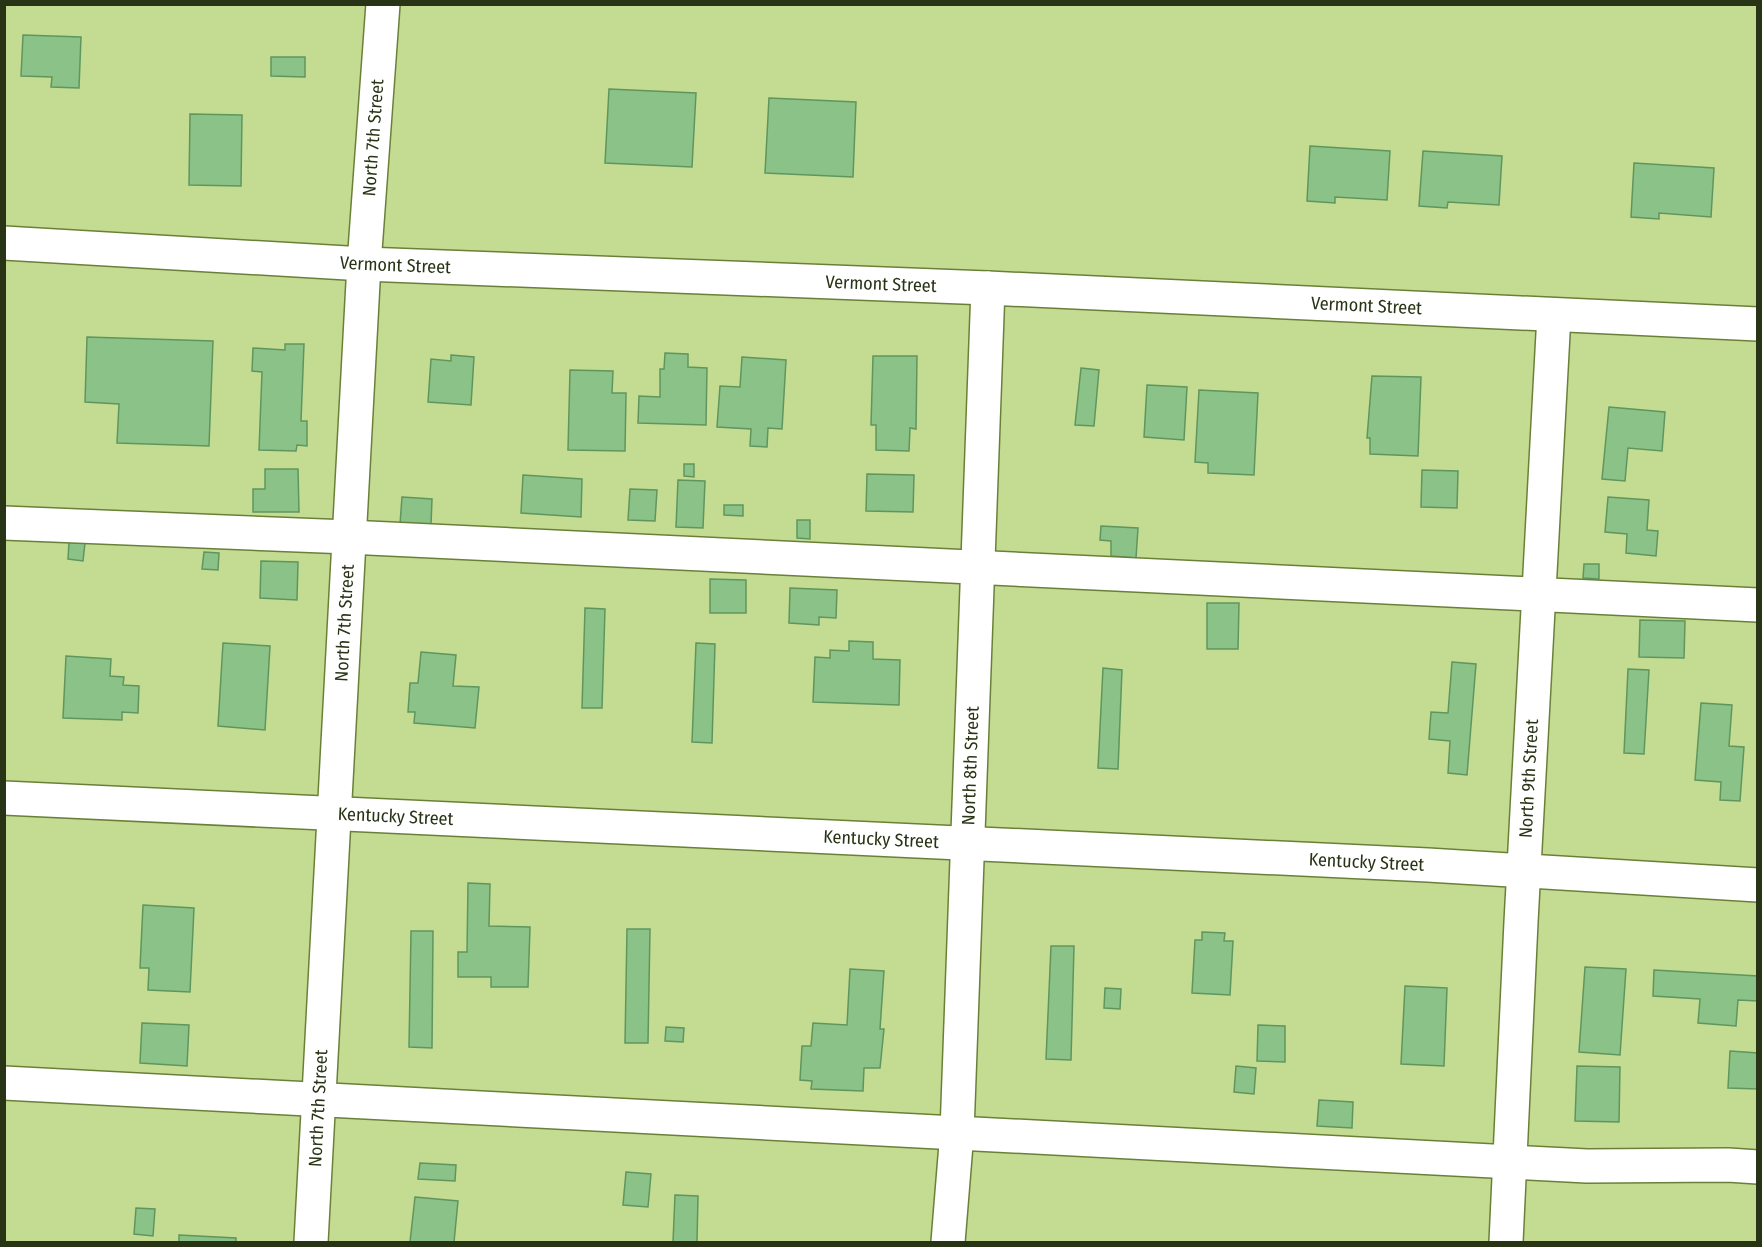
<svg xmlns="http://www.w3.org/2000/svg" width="1762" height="1247" font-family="'Fira Sans Condensed',sans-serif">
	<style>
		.building { fill: #8ac288; stroke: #60965e; stroke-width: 1.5 }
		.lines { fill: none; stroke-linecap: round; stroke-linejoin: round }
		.minor-casing { stroke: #6a8039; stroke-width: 36 }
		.minor { stroke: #fff; stroke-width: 33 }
		.labels { text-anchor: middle; stroke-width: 4.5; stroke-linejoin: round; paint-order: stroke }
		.street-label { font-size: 18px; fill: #293315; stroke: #c3dc92 }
	</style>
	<rect width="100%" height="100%" fill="#c3dc92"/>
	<path class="building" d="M23,35L81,37L79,88L51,87L52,77L21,76Z
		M271,57H305V77L271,76Z
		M609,89L696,93L692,167L605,163Z
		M769,98L856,102L853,177L765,173Z
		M190,114L242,115L241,186L189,185Z
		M1310,146L1390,151L1387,200L1335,197V203L1307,201Z
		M1423,151L1502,156L1499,205L1448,202L1447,208L1419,206Z
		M1634,163L1714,168L1711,217L1659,213V219L1631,217Z
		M87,337L213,341L209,446L117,443L119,404L85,402Z
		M285,344H304L301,421H307V446L297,445L296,451L259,450L262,372L252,371L253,348L285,350Z
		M665,353L688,354V367L707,368L706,425L638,423L639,396L660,397V369H664Z
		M451,355L474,357L471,405L428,402L431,359L451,361Z
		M873,356H917L916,429L910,428L909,451L876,450V425H871Z
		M742,357L786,360L782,429L768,428L767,447L750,446L751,429L717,427L720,386L740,387Z
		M1081,368L1099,370L1094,426L1075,425Z
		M570,370L613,371L612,393H626L625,451L568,450Z
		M1372,376L1421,377L1418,456L1370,454V438H1367Z
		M1147,385L1187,387L1184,440L1144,437Z
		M1199,390L1258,393L1254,475L1208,473V463L1195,462Z
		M1609,407L1665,412L1662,451L1628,448L1625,481L1602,479Z
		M684,464H694V477L684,476Z
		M265,469H298L299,512H253V489H265Z
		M1422,470L1458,471L1457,508L1421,507Z
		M867,474L914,475L913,512L866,511Z
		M523,475L582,479L581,517L521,513Z
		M678,480L705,481L703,528L676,527Z
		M630,489L657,490L655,521L628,520Z
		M402,497L432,499L431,525L400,524Z
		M1608,497L1649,500L1647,530L1658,531L1656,556L1626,553L1627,534L1605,532Z
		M724,505H743V516L724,515Z
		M797,520H810V539L797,538Z
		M1101,526L1138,528L1136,558L1111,556V541L1100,540Z
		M69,542L85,543L83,561L68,559Z
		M204,552L219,553L218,570L202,569Z
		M261,561L298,562L297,600L260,598Z
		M1584,564H1599V579L1583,578Z
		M710,579L746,580V613H710Z
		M790,588L837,590L836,618L819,617V625L789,623Z
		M1207,603H1239L1238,649H1207Z
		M585,608L605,609L602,708H582Z
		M1640,620L1685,621L1684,658L1639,657Z
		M849,641L873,642V659L900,660L899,705L813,702L815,657L830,658V650L849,651Z
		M223,643L270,646L265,730L218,726Z
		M696,643L715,644L712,743L692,742Z
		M421,652L456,655L453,686L479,687L475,728L414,723L415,712H408L410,683H418Z
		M66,656L111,659L110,676L124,677L123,685L139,686L138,713L122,712V720L63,718Z
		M1452,662L1476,664L1467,775L1448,773L1450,741L1429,739L1431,712L1448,713Z
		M1103,668L1122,670L1118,769L1098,768Z
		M1628,669L1649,670L1644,754L1624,753Z
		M1701,703L1732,705L1729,746L1744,747L1740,801L1720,800L1721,782L1695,780Z
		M468,883L490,884L489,926L530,927L528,987H491V977H458V952H467Z
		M143,905L194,908L190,992L148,990L149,968H140Z
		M627,929H650L648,1043H625Z
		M411,931H433L432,1048L409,1047Z
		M1202,932L1225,933L1224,941H1233L1230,995L1192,993L1195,940H1202Z
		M1051,946H1074L1071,1060L1046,1059Z
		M1585,967L1626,969L1620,1055L1579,1052Z
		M850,969L884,971L880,1029H884L880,1068H864L863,1091L811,1089L812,1081L800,1080L802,1046H811L813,1023L847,1025Z
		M1654,970L1758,976V1001L1738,1000L1736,1026L1698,1023L1700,999L1653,996Z
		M1405,986L1447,988L1444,1066L1401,1064Z
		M1105,988L1121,989L1120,1009L1104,1008Z
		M142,1023L189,1025L187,1066L140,1063Z
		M1258,1025L1285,1026V1062L1257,1061Z
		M666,1027L684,1028L683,1042L665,1041Z
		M1730,1051L1758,1053V1089L1728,1088Z
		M1236,1066L1256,1068L1254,1094L1234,1092Z
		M1577,1066L1620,1067L1619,1122L1575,1121Z
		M1319,1100L1353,1102L1352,1128L1317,1126Z
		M420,1163L456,1165L455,1181L418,1179Z
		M626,1172L651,1174L648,1207L623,1205Z
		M675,1195L698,1196L697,1242H673Z
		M415,1197L458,1201L454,1242H410Z
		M136,1208L155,1209L153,1236L134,1234Z
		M179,1235L236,1238V1242H179Z"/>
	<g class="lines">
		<g class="minor-casing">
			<g id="minor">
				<path id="s1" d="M4,243L364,264L988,288L1758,324"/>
				<path d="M4,523L348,537L1758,605"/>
				<path id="s2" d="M4,798L1428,865L1758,885"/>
				<path d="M4,1083L1587,1166L1728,1165L1758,1167"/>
				<path id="s3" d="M311,1242L364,264L383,4"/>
				<path id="s4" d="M948,1242L957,1132L988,288"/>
				<path id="s5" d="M1506,1242L1521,922L1554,315"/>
			</g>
		</g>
		<use href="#minor" class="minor"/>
	</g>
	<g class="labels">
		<g class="street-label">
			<text dy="6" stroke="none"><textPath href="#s3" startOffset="1106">North 7th Street</textPath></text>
			<text dy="6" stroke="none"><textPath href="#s1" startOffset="392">Vermont Street</textPath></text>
			<text dy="6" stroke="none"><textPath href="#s1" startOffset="878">Vermont Street</textPath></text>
			<text dy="6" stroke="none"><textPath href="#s1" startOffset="1364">Vermont Street</textPath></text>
			<text dy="6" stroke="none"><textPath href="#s3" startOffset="620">North 7th Street</textPath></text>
			<text dy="6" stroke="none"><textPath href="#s4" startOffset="477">North 8th Street</textPath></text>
			<text dy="6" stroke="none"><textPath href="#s5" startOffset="464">North 9th Street</textPath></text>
			<text dy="6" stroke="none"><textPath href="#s2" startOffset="392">Kentucky Street</textPath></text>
			<text dy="6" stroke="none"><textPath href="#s2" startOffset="878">Kentucky Street</textPath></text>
			<text dy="6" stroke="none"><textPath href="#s2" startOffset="1364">Kentucky Street</textPath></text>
			<text dy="6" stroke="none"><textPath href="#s3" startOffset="134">North 7th Street</textPath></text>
		</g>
	</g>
	<rect width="1762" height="1247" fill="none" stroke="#293315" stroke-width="12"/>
</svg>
